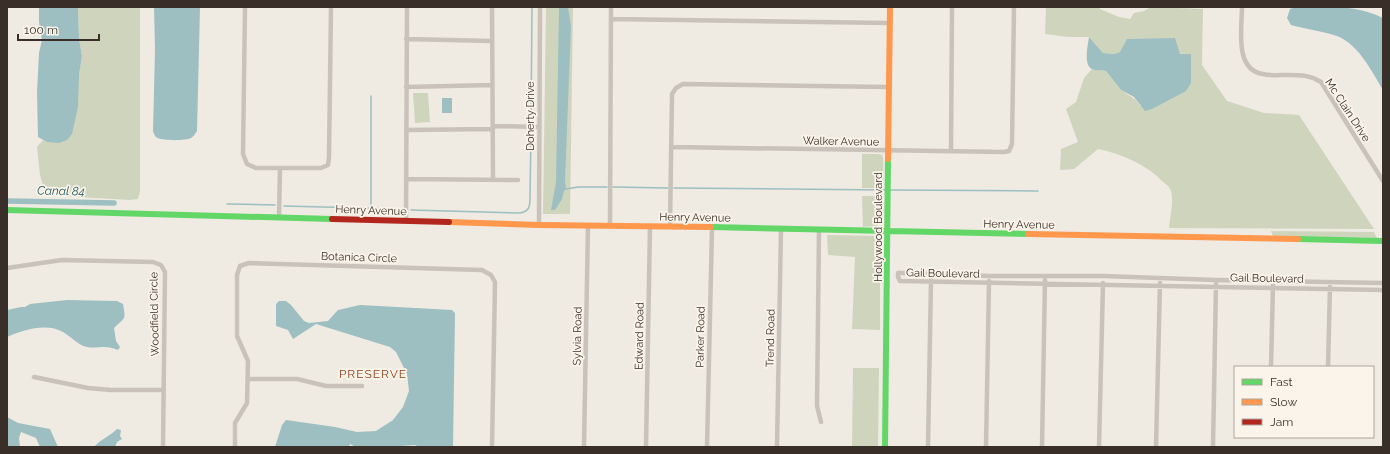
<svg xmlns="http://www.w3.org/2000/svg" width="1390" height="454" font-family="Raleway,sans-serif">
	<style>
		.green { fill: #cfd5bc }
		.water { fill: #9dbfc1 }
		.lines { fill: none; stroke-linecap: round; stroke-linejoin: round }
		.stream { stroke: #9dbfc1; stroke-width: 1.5 }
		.canal { stroke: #9dbfc1; stroke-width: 5.5 }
		.street { stroke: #c8c2bb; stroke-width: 4.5 }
		.fast { stroke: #63d668; stroke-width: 6 }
		.slow { stroke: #ff974d; stroke-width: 6 }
		.jam { stroke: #b3261e; stroke-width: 6 }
		.labels { text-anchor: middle; stroke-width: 3.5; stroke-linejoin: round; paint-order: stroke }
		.street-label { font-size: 11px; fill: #392f28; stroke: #fbf4ea }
		.water-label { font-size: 12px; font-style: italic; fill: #1b545e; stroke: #fbf4ea }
		.neighbourhood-label { font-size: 12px; letter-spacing: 1px; fill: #8e401c; stroke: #fbf4ea }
	</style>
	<rect width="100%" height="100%" fill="#efeae2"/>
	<path class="green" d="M78,7H140V191L138,199L130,200L46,195L40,175L37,147L43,140L47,142L79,75L82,56L79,39Z
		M546,7H573L570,214H543Z
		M1046,7H1099L1100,9L1119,17L1130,19L1134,13L1144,11L1151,7L1203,9L1202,65L1227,101L1264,113L1299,115L1374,229L1169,228C1170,216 1174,202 1171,191C1170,187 1166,184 1163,182C1146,164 1122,154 1098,149L1074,169L1060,170L1061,149L1078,142L1066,109L1076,102L1084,78L1092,69L1106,71L1121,90L1136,100L1140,106L1190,54L1120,52L1114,54L1103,53L1089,37H1068L1045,34Z
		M413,93H428L430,122L415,123Z
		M862,154H878L882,155L883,158L884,188H862Z
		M862,196H883C883,204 887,223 876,226C872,227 867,226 863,227Z
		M1271,231L1374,232L1377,238L1273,236Z
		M827,235L878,236L877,241L880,245V330L852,329L855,257L828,255Z
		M853,368H879L878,447H852Z"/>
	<path class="water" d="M39,7H78L79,39L82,56L79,75L78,107L72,134L67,140L59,143L47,142L38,137L37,92L39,53L42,40L39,22Z
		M154,7H200L197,131C195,134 194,136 191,138C185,141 161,141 156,137C155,136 153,132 153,131L155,50Z
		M559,7H568L571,26L565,181L566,189L564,191L562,199L555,210H551L556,182Z
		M1296,7C1325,7 1356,4 1383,18V90C1371,70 1359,45 1337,36C1322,31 1306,29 1291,25L1287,18L1290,9Z
		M1089,37L1103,53L1114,54L1120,52L1127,39L1175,38L1180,54H1191V83L1186,91L1152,109L1145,111L1134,97L1121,90L1106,71C1102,70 1096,71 1092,69C1083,65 1088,45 1089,37Z
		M442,98H452V113H442Z
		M67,300L117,301L123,304C126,321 125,317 114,328L116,341L120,347L118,350C103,344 100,349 87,347C77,345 70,335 61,331C46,323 22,330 7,337V310L21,307H25L30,304Z
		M279,301H286L291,305L304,321L309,323L328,321L338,310L360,305L452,310L455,313L453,447H419L415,445L401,446L400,447H356L350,444L349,447H275L282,425L286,420L335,427L357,432L376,431L393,420L403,407L409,391L407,374L396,352L390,347L316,324L293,339L288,330L276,326V304Z
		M7,417L18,423L50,429L58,447H40L36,438L21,432L19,438L20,447H7Z
		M117,429L121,430L120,436L122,439L117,442L115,447H94C101,439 110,436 117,429Z"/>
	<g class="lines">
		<path class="stream" d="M371,96V208
			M531,123L532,7
			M613,187L668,188
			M674,188L886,190
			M566,189L578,187H607
			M890,190L1038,191
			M227,204L275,205
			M284,206L402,209
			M411,210L519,213C529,212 530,207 530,198L531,132"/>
		<path class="canal" d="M7,201L114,203"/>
		<path class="street" d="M245,7L243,154L247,164L256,168H321L328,165L329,157L331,7
			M492,7L493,179
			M1242,7C1242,28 1234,70 1263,74C1271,76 1280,75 1288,75C1301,75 1310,75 1321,82L1383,181
			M611,19L890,23
			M406,39L492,41
			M406,87L492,85
			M493,126L539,127
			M406,130L493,129
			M672,147L1004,152L1009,151L1012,144L1014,7
			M951,151L952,7
			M406,179L518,180
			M279,217L280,168
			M406,221L407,7
			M539,225L540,7
			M610,225L611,7
			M670,226L672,94L676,88L683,84L889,87
			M819,230L817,406L821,422
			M7,268L62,260L153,262L161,265L165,272L163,447
			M1383,283L1216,280L1103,276H989L907,273H898V277L900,281L1383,290
			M1271,367L1273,285
			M1328,367L1330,287
			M34,377L88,388L111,390H164
			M248,379H297L326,386H362
			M235,447V423L247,403L248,361L237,336V275L240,266L249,263L482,270L491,275L495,282L492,447
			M584,447L588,225
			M646,447L650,226
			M707,447L712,228
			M777,447L781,229
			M928,447L931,280
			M986,447L989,281
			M1042,447L1045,280
			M1099,447L1103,283
			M1156,447L1160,283
			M1213,447L1216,284"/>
		<path class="fast" d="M7,210L332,219
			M711,227L1028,234
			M1298,239L1383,241
			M885,447L888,159"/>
		<path class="slow" d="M888,159L890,7
			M449,222L539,225L711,227
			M1028,234L1298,239"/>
		<path class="jam" d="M332,219L449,222"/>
	</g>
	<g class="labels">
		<g class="street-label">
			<text transform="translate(1348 110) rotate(57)" y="4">Mc Clain Drive</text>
			<text transform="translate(530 116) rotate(-90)" y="4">Doherty Drive</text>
			<text transform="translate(841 141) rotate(1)" y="4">Walker Avenue</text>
			<text transform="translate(371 210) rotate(2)" y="4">Henry Avenue</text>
			<text transform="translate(695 217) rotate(1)" y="4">Henry Avenue</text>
			<text transform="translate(1019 224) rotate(1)" y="4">Henry Avenue</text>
			<text transform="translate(878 227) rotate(-90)" y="4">Hollywood Boulevard</text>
			<text transform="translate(359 257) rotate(2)" y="4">Botanica Circle</text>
			<text transform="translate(943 273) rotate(1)" y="4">Gail Boulevard</text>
			<text transform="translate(1267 278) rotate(1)" y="4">Gail Boulevard</text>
			<text transform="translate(154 314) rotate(-91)" y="4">Woodfield Circle</text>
			<text transform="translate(577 336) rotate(-89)" y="4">Sylvia Road</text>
			<text transform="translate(639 336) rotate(-89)" y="4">Edward Road</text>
			<text transform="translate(700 337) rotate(-89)" y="4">Parker Road</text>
			<text transform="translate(770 338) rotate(-89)" y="4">Trend Road</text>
		</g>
		<g class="water-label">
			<text transform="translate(61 191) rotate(1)" y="4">Canal 84</text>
		</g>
		<g class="neighbourhood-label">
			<text x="373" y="378">PRESERVE</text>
		</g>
	</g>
	<rect width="1390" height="454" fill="none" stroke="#392f28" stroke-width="16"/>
	<rect x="1234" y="366" width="140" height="72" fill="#fbf4ea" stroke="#ada59c"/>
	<rect x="1242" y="379" width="20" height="6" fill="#63d668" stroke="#ada59c"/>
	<text x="1270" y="386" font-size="12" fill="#392f28">Fast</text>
	<rect x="1242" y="399" width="20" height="6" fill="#ff974d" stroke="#ada59c"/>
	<text x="1270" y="406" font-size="12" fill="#392f28">Slow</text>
	<rect x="1242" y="419" width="20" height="6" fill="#b3261e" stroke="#ada59c"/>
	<text x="1270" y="426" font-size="12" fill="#392f28">Jam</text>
	<path d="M18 34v6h81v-6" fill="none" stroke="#392f28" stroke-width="2"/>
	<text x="24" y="34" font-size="12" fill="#392f28" stroke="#fbf4ea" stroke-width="3" paint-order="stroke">100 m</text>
</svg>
